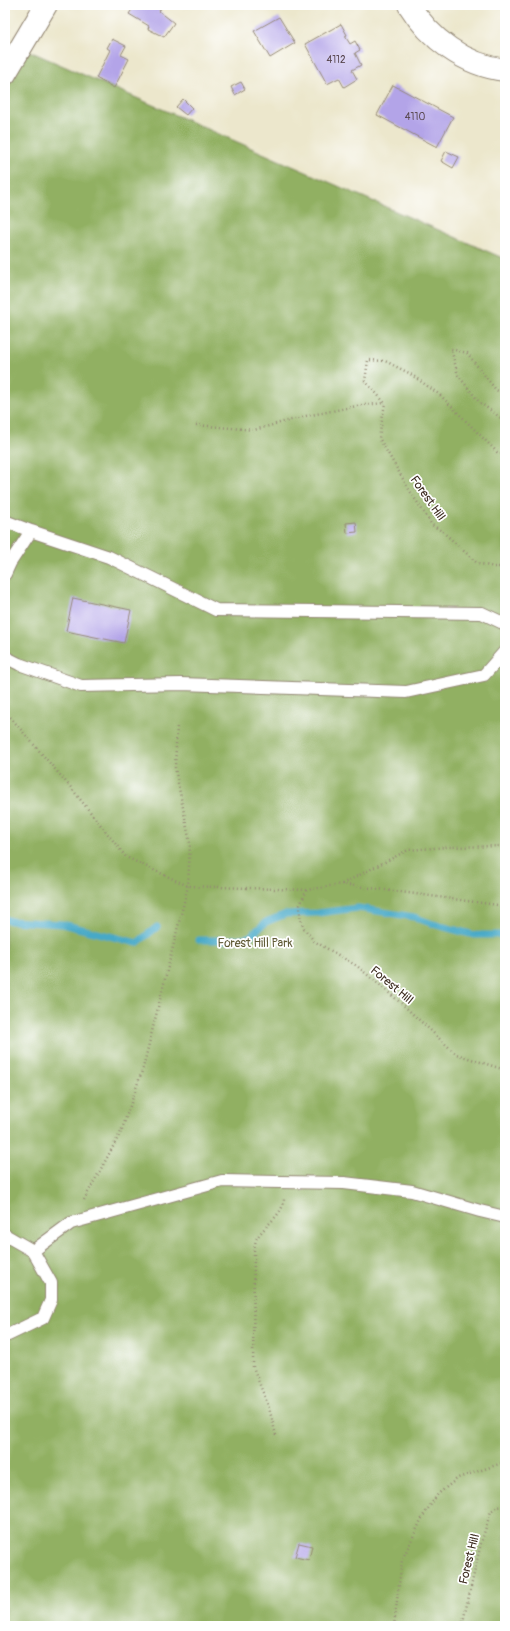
<svg xmlns="http://www.w3.org/2000/svg" width="510" height="1631" font-family="Pangolin,sans-serif">
	<style>
		.forest { fill: #91b062; stroke: #666d40 }
		.lines { fill: none; stroke-linecap: round; stroke-linejoin: round }
		.stream { stroke: #47a9c7; stroke-width: 7 }
		.building { fill: #b3a4e8 }
		.lane-casing { stroke: #948875; stroke-width: 14 }
		.street-casing { stroke: #948875; stroke-width: 24 }
		.path { stroke: #948875; stroke-width: 2.5; stroke-dasharray: 1 3; stroke-linecap: butt }
		.lane { stroke: #fff; stroke-width: 12 }
		.street { stroke: #fff; stroke-width: 22 }
		.labels { text-anchor: middle; stroke-width: 3.5; stroke-linejoin: round; paint-order: stroke }
		.number-label { font-size: 10px; fill: #594850 }
		.street-label { font-size: 12px; fill: #3b2a1e; stroke: #fff }
		.park-label { font-size: 12px; fill: #605b37; stroke: #fff }
	</style>
	<rect width="100%" height="100%" fill="#fff"/>
	<filter id="ink" filterUnits="userSpaceOnUse"><feTurbulence type="fractalNoise" baseFrequency=".025" numOctaves="2"/><feDisplacementMap in="SourceGraphic" scale="8" xChannelSelector="R" yChannelSelector="G"/><feConvolveMatrix kernelMatrix="1 2 1 2 8 2 1 2 1" color-interpolation-filters="sRGB"/></filter>
	<filter id="wash" filterUnits="userSpaceOnUse"><feTurbulence type="fractalNoise" baseFrequency=".012" numOctaves="4" result="noise"/><feDisplacementMap in="SourceGraphic" scale="16" xChannelSelector="R" yChannelSelector="G"/><feGaussianBlur stdDeviation="0.9" result="paint"/><feColorMatrix in="noise" values="0 0 0 0 0 0 0 0 0 0 0 0 0 0 0 0 0 1.4 0 .05"/><feComposite in="paint" operator="in"/></filter>
	<g filter="url(#wash)">
		<rect width="100%" height="100%" fill="#ece7cc"/>
		<path class="forest" d="M20,47L505,259V1626H5V74Z"/>
		<g class="lines">
			<path class="stream" d="M5,919L11,921L62,924L137,943L157,927
				M199,940H228L249,937L266,922L286,914L318,913L358,908L414,917L433,924L474,935H505"/>
		</g>
		<g id="blocks">
			<path class="building" d="M135,5H163L159,11L174,23L164,37L148,29L149,26L129,14Z
				M279,17L295,43L270,58L254,31Z
				M341,24L347,35L345,36L350,44L355,41L360,50L355,53L361,65L352,70L357,79L344,87L339,78L327,84L305,44Z
				M112,39L126,46L121,55L129,59L114,88L96,78L110,50L107,48Z
				M241,82L245,89L235,95L231,87Z
				M393,85L453,117L437,147L377,115Z
				M183,99L192,108L186,115L176,107Z
				M446,151L459,157L453,168L441,161Z
				M356,522L357,532L347,533L346,523Z
				M73,598L131,610L124,643L66,631Z
				M299,1543L312,1546L309,1560L295,1557Z"/>
		</g>
	</g>
	<g filter="url(#ink)">
		<use href="#blocks" fill-opacity="0" stroke="#948875" stroke-width="1"/>
		<g class="lines">
			<g class="lane-casing">
				<path id="lane" d="M5,521L31,531
					M5,574L10,563L31,531L109,557L216,610L482,613L505,624
					M5,657L19,664L81,686L181,684L406,692L484,675L505,651
					M5,1235L33,1251L51,1283V1300L43,1318L8,1335L5,1333
					M33,1251L71,1223L222,1181L344,1183L412,1191L480,1211L505,1217"/>
			</g>
			<g class="street-casing">
				<path id="street" d="M409,5C430,39 464,65 505,70
					M5,74L46,5"/>
			</g>
			<path class="path" d="M505,394L496,390L467,353L451,349L458,375L479,402L505,421
				M196,425L254,430L306,416L362,405L385,403
				M505,455L497,452L440,395L409,373L385,361L368,360L365,381L385,403L379,438L410,491L432,525L442,531L477,563L494,567H505
				M5,711L72,789L126,857L188,886L307,890L341,884L505,906
				M342,884L408,850L447,847L505,846
				M307,890L300,905V916L303,927L314,941L357,966L401,1003L456,1054L505,1070
				M84,1200L121,1132L143,1068L188,886L190,843L175,768L177,725
				M276,1435L269,1408L253,1367L254,1250C255,1246 255,1241 257,1238C264,1226 284,1214 284,1199
				M394,1626L402,1560L423,1516L438,1494L458,1478L505,1462
				M462,1626L481,1543L491,1511L498,1507L505,1506"/>
			<use href="#lane" class="lane"/>
			<use href="#street" class="street"/>
		</g>
	</g>
	<g class="labels">
		<g class="number-label">
			<text x="336" y="63">4112</text>
			<text x="415" y="120">4110</text>
		</g>
		<g class="street-label">
			<text transform="translate(428 498) rotate(55)" y="4">Forest Hill</text>
			<text transform="translate(392 985) rotate(40)" y="4">Forest Hill</text>
			<text transform="translate(469 1559) rotate(-76)" y="4">Forest Hill</text>
		</g>
		<g class="park-label">
			<text x="255" y="947">Forest Hill Park</text>
		</g>
	</g>
	<rect width="510" height="1631" fill="none" stroke="#fff" stroke-width="20"/>
</svg>
